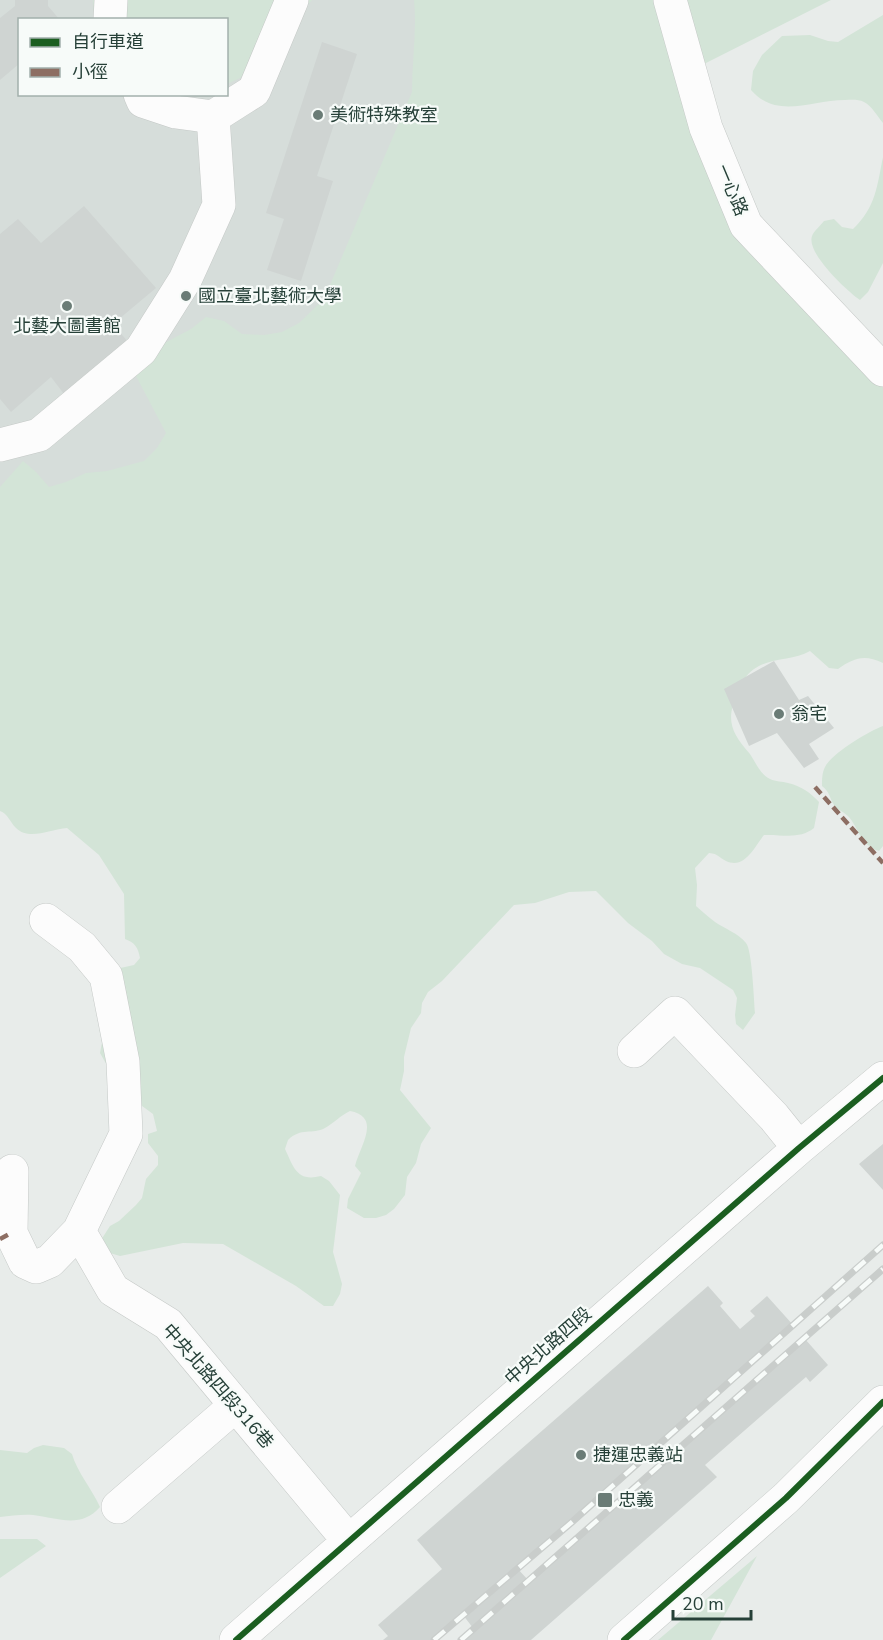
<svg xmlns="http://www.w3.org/2000/svg" width="883" height="1640" font-family="'Nunito Sans','Noto Sans TC',sans-serif">
	<style>
		.built { fill: #d6ddda; fill-rule: evenodd }
		.green { fill: #d3e4d7 }
		.building { fill: #cfd4d2 }
		.lines { fill: none; stroke-linecap: round; stroke-linejoin: round }
		.minor-casing { stroke: #c5c9c7; stroke-width: 34 }
		.minor { stroke: #fcfcfc; stroke-width: 33 }
		.rail-casing { stroke: #c9cdcb; stroke-width: 7 }
		.rail { stroke: #f7fbf9; stroke-width: 4.5; stroke-dasharray: 14; stroke-linecap: butt }
		.quiet { stroke: #8d6e63; stroke-width: 4.5; stroke-dasharray: 9 4.5; stroke-linecap: butt }
		.cycleway-casing { stroke: #f7fbf9; stroke-width: 10 }
		.cycleway { stroke: #1b5e20; stroke-width: 6 }
		.poi-dot { fill: #6a7c76; stroke: #f7fbf9; stroke-width: 2 }
		.labels { text-anchor: middle; stroke-width: 4.5; stroke-linejoin: round; paint-order: stroke }
		.poi-label { font-size: 18px; fill: #264038; stroke: #f7fbf9; text-anchor: start }
		.street-label { font-size: 18px; fill: #264038; stroke: #f7fbf9 }
	</style>
	<rect width="100%" height="100%" fill="#e8ecea"/>
	<path class="built" d="M0,0H458L313,378L0,548ZM20,20H226V94H20Z"/>
	<path class="green" d="M93,0H312L252,67L240,78L227,84L226,20H92L94,16Z
		M414,0H831L700,66L741,219L883,384V663C864,654 854,658 838,669L829,668L810,651C793,661 771,657 754,669C746,675 741,683 738,692C725,720 731,732 750,754C756,763 760,774 770,779C776,782 782,781 788,783C801,786 811,793 819,802L814,828C799,840 782,834 764,835C755,846 745,870 726,861C718,857 719,854 709,853L695,868L697,885L696,906C702,911 708,917 715,922C725,929 738,933 746,943C752,949 754,1001 755,1013L743,1030L736,1024L735,1015L737,998L733,990L700,968L682,964L664,954L652,941L628,923L596,891L569,892L535,903L514,905L442,981L428,992L422,1003L421,1013L411,1028L404,1057V1071L400,1090L431,1128L421,1144L416,1163L407,1177L405,1195L394,1209L386,1215L376,1218H364L347,1208L348,1199L361,1173L355,1166C360,1146 382,1117 350,1111C341,1115 334,1123 325,1128C312,1135 301,1127 288,1140L285,1149C294,1168 297,1182 321,1176L329,1181L340,1195L333,1252L342,1284L340,1294L333,1306H324L296,1286L223,1244L183,1243L120,1256L110,1253L101,1240L110,1226L119,1221L136,1205L142,1198L146,1179L158,1165V1156L148,1143V1134L157,1131L153,1114L138,1103L108,1067L100,1053L116,969L134,965L140,958C138,947 135,943 125,939L124,894L99,855L67,828C51,829 29,841 16,828C10,822 8,814 0,811V487L23,461L36,472L49,487L66,482L86,473L107,471L144,461L157,448L166,433L134,372L157,347L191,329L206,317L224,321L242,334L264,335L282,332L299,323L324,299L412,92C412,61 417,30 414,0Z
		M883,15V123C877,116 872,106 864,102C858,99 851,100 845,100C811,100 777,120 751,90L753,71L762,55L782,36L810,35L828,41L838,42Z
		M883,157V263L868,292L860,300C847,291 806,253 812,236C814,231 821,225 824,221L834,219L842,227L853,229C876,207 877,186 883,157Z
		M883,726V846L879,851C859,844 861,832 849,817C844,812 838,810 834,805C829,797 830,792 822,786C822,779 822,773 825,767C831,754 869,731 883,726Z
		M43,1445L64,1448L72,1454C77,1472 92,1489 100,1507C81,1529 58,1518 33,1515C22,1514 11,1516 0,1517V1450L27,1453L34,1448Z
		M0,1539H37L46,1546L0,1578Z
		M757,1556L711,1640H658Z"/>
	<path class="building" d="M15,0H48V6L60,20H20V63L0,80V18L15,6Z
		M322,42L357,54L317,176L333,181L301,281L267,270L284,219L266,213Z
		M84,206L156,288L113,324L128,342L64,394L51,377L11,412L0,399V234L18,219L41,243Z
		M774,661L799,700L808,696L834,728L809,744L819,759L804,768L777,733L749,746L724,689Z
		M883,1144V1190L859,1164Z
		M708,1286L723,1303L720,1306L740,1329L755,1316L750,1311L767,1296L794,1326L517,1568L528,1580L805,1339L828,1365L810,1382L806,1377L705,1465L717,1477L531,1640H459L473,1628L463,1615L435,1640H383L388,1636L378,1625L442,1569L417,1540Z"/>
	<g class="lines">
		<g class="minor-casing">
			<path id="minor" d="M670,0L706,128L746,225L883,370
				M110,20L111,0
				M140,94L143,101L176,112L213,117L254,91L292,0
				M0,445L39,435L141,350L185,280L219,205L213,117
				M46,920L82,947L106,976L123,1062L126,1134L79,1231L113,1290L168,1324L348,1540
				M634,1051L675,1013L774,1117L799,1148
				M12,1171L11,1233L25,1262L36,1267L50,1261L79,1231
				M118,1507L236,1405
				M236,1640L799,1148L883,1078
				M624,1640L786,1498L883,1402"/>
		</g>
		<use href="#minor" class="minor"/>
		<g class="rail-casing">
			<path id="rail" d="M434,1640L572,1522L883,1245
				M461,1640L883,1269"/>
		</g>
		<use href="#rail" class="rail"/>
		<path class="quiet" d="M815,787L883,863
			M0,1239L11,1233"/>
		<g class="cycleway-casing">
			<path id="cycleway" d="M236,1640L799,1148L883,1078
				M624,1640L786,1498L883,1402"/>
		</g>
		<use href="#cycleway" class="cycleway"/>
	</g>
	<g class="poi-dot">
		<circle cx="318" cy="115" r="6"/>
		<circle cx="186" cy="296" r="6"/>
		<circle cx="67" cy="306" r="6"/>
		<circle cx="779" cy="714" r="6"/>
		<circle cx="581" cy="1455" r="6"/>
		<rect x="597" y="1492" width="16" height="16" rx="3"/>
	</g>
	<g class="labels">
		<g class="poi-label">
			<text x="330" y="121">美術特殊教室</text>
			<text x="198" y="302">國立臺北藝術大學</text>
			<text x="67" y="332" text-anchor="middle">北藝大圖書館</text>
			<text x="791" y="720">翁宅</text>
			<text x="593" y="1461">捷運忠義站</text>
			<text x="618" y="1506">忠義</text>
		</g>
		<g class="street-label">
			<text transform="translate(732 190) rotate(67)" y="6">一心路</text>
			<text transform="translate(548 1346) rotate(-41)" y="6">中央北路四段</text>
			<text transform="translate(218 1386) rotate(49)" y="6">中央北路四段316巷</text>
		</g>
	</g>
	<rect x="18" y="18" width="210" height="78" fill="#f7fbf9" stroke="#a3b0ac" stroke-width="1.5"/>
	<rect x="30" y="38" width="30" height="9" fill="#1b5e20" stroke="#a3b0ac" stroke-width="1.5"/>
	<text x="72" y="48" font-size="18" fill="#264038">自行車道</text>
	<rect x="30" y="68" width="30" height="9" fill="#8d6e63" stroke="#a3b0ac" stroke-width="1.5"/>
	<text x="72" y="78" font-size="18" fill="#264038">小徑</text>
	<path d="M673 1610v9h78v-9" fill="none" stroke="#264038" stroke-width="3"/>
	<text x="682" y="1610" font-size="18" fill="#264038" stroke="#f7fbf9" stroke-width="4.5" paint-order="stroke">20 m</text>
</svg>
